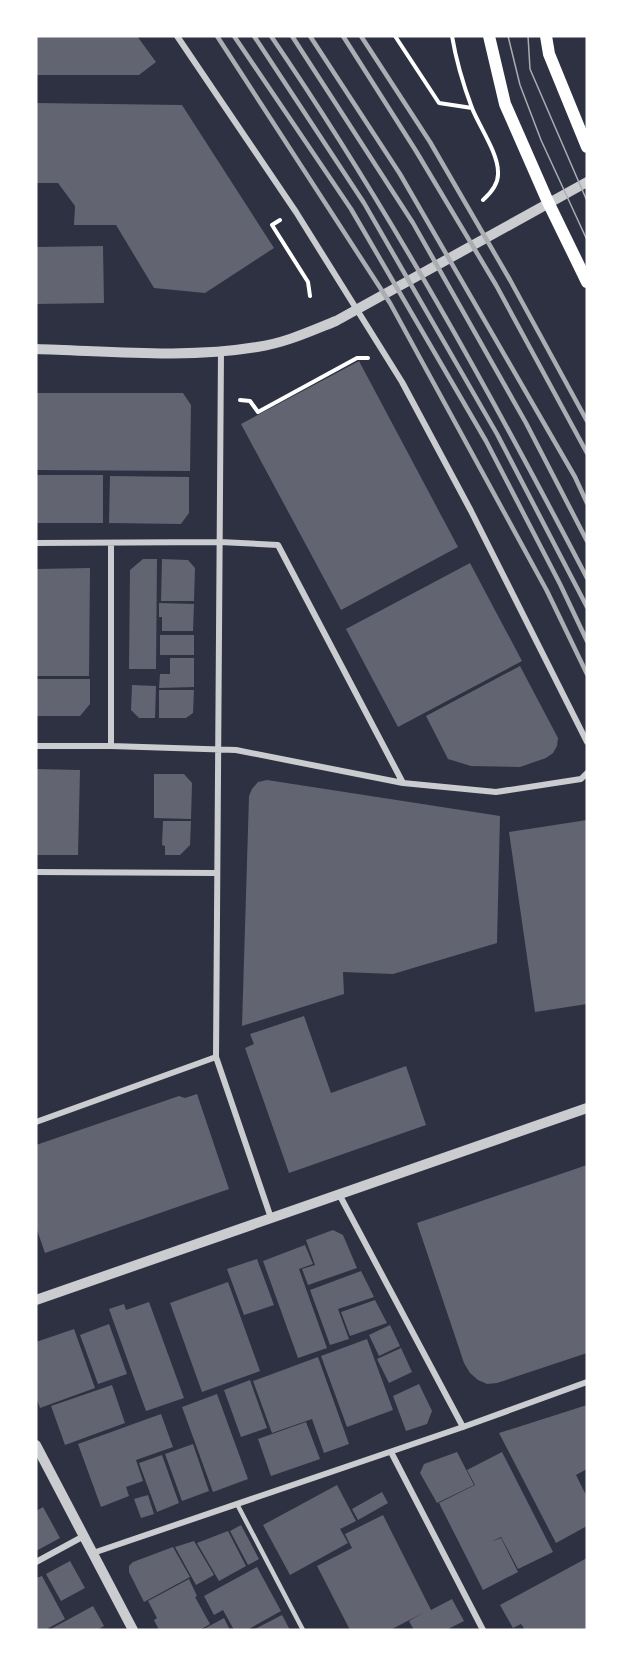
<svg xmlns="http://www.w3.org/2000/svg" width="623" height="1666" font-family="Figtree,sans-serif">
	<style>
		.building { fill: #626471 }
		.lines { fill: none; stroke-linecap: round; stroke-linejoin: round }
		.path { stroke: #fff; stroke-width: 4 }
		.service { stroke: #caccd0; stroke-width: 4.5 }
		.minor { stroke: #caccd0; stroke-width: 6 }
		.tertiary { stroke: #caccd0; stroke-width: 10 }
		.secondary { stroke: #fff; stroke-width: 12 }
		.tram { stroke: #abadb3; stroke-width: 1.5 }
		.rail { stroke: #abadb3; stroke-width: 4.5 }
	</style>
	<rect width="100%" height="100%" fill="#2d3142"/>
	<path class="building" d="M36,36H137L156,62L139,75H36Z
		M36,103L182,105L274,248L205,293L154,288L116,225H74L75,206L58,183H36Z
		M103,246L104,303L36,304V247Z
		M359,361L458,547L341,610L241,424Z
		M36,393H183L191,405L190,471L36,470Z
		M36,475H103V523H36Z
		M110,476L189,477V513L181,524L109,523Z
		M143,559H157L156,669H129L130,570Z
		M162,559L188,560L195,568L194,601H161Z
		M470,563L522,661L398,727L346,629Z
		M90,568L89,676H36V569Z
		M159,603L194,604L193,631H162V617H159Z
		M160,635H194V655H160Z
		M170,658H194V687L159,688L160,674H170Z
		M520,666L558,738L557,746L553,753L546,758L520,767L471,766L448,759L426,716Z
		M36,679H90V704L80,716H36Z
		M132,685L156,686L155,718H139L131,710Z
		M159,690H194L193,713L186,718H159Z
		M36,769L80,770L78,855H36Z
		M154,774H184L192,783L191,819L154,818Z
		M267,780L500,816L497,943L393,974L343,972L344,994L242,1026L249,796L252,789L258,782Z
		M587,820V1004L535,1012L509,832Z
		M163,821H191L190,845L180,855H165V846L162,845Z
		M304,1016L331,1093L406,1066L426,1125L289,1173L245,1048L254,1044L250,1034Z
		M197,1094L229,1189L45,1253L36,1227V1145L179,1096L185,1098Z
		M587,1165V1353L497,1383L487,1384L478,1380L470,1373L464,1363L417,1223Z
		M333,1230L343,1235L357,1268L308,1285L302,1269L315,1265L306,1240Z
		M305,1245L313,1264L299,1269L327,1348L298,1358L263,1261Z
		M257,1259L274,1305L244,1315L227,1269Z
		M361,1271L374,1297L338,1309L349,1339L330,1345L310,1290Z
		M228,1282L260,1371L202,1392L170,1303Z
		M375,1300L387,1323L350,1336L341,1312Z
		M149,1302L184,1398L146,1411L109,1309L124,1304L126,1310Z
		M109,1324L127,1374L98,1384L80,1335Z
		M390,1325L400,1346L379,1356L369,1335Z
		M74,1329L95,1388L40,1408L36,1397V1342Z
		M367,1339L393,1410L347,1427L321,1356Z
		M401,1348L412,1372L389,1383L377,1359Z
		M318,1357L349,1444L324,1453L312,1419L272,1433L253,1381Z
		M250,1380L267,1428L241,1437L224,1390Z
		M419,1384L432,1411L427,1424L406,1431L393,1396Z
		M112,1385L125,1423L65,1445L51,1406Z
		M217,1394L248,1479L213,1492L182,1407Z
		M587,1405V1469L576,1475L587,1497V1526L556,1543L499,1433Z
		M161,1414L173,1447L136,1460L143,1481L126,1487L129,1496L101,1507L78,1444Z
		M306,1422L320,1459L271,1476L258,1439Z
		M193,1444L209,1491L182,1501L165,1454Z
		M457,1452L474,1485L437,1503L420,1473L424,1464Z
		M502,1452L553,1552L518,1569L501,1537L491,1542L501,1538L518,1572L483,1590L439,1503L475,1485L467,1470Z
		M162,1455L179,1503L157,1512L139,1463Z
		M337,1485L356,1521L340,1529L348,1543L290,1575L263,1525Z
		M382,1492L388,1503L358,1520L352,1509Z
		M148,1495L154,1514L141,1518L134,1499Z
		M43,1507L60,1538L36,1551V1511Z
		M383,1515L431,1610L452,1599L464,1621L446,1630H414L409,1621L423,1613L390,1630H350L317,1566L352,1548L345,1534Z
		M241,1525L259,1559L248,1565L230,1531Z
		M228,1531L246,1566L219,1581L197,1543Z
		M194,1541L214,1575L196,1585L175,1547Z
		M173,1547L190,1577L144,1602L129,1572V1566L133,1562Z
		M587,1558V1630H525L521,1624L513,1628L500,1605Z
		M70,1561L85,1588L61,1601L46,1574Z
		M257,1567L281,1611L247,1630H234L223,1610L214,1615L204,1596Z
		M42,1576L65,1619L45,1630H36V1578Z
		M189,1579L197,1596L195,1597L210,1624L200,1630H159L154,1620L157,1618L148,1601Z
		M93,1606L104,1626L97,1630H49Z
		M282,1615L290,1630H253Z
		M224,1618L230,1630H202Z"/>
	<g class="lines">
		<path class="path" d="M395,36L439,103L472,108
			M452,36C456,60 463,84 472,108C479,126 498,153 498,172C499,184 491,193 483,200
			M280,220L272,225L308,282L310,296
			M240,400L250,401L258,412L357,358H368"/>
		<path class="service" d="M237,1504L303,1630"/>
		<path class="minor" d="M177,36L296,212L402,382L471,511L587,742
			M221,351L216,1057L271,1218
			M36,543L220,542L278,545L403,783L236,750L111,746H36
			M111,543V746
			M403,783L496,792L581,779L587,773
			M36,872L216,873
			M36,1122L216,1057
			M339,1194L463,1427
			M391,1452L483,1630
			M93,1553L463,1427L587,1382
			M36,1562L84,1536"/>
		<path class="tertiary" d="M36,349C109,351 185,359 257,347C285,343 311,331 336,321L587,182
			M36,1300L587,1108
			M36,1445L133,1630"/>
		<path class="secondary" d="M489,36L505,104L548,202L587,282
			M546,36L549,54L587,147"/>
		<path class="tram" d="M508,36L520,85L541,140L587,240
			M528,36L530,69L587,201"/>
		<path class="rail" d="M217,36L390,303L547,591L587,674
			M234,36L351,209L486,441L560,584L587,641
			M254,36L364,203L497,434L587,607
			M271,36C389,209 490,392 587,578
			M292,36L413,223L526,423L587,541
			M310,36L400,174L575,477L587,503
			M343,36L416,151L496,285L587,453
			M361,36L430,142L510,280L587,421"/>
	</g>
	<rect width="623" height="1666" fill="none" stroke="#ffffff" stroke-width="75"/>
</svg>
